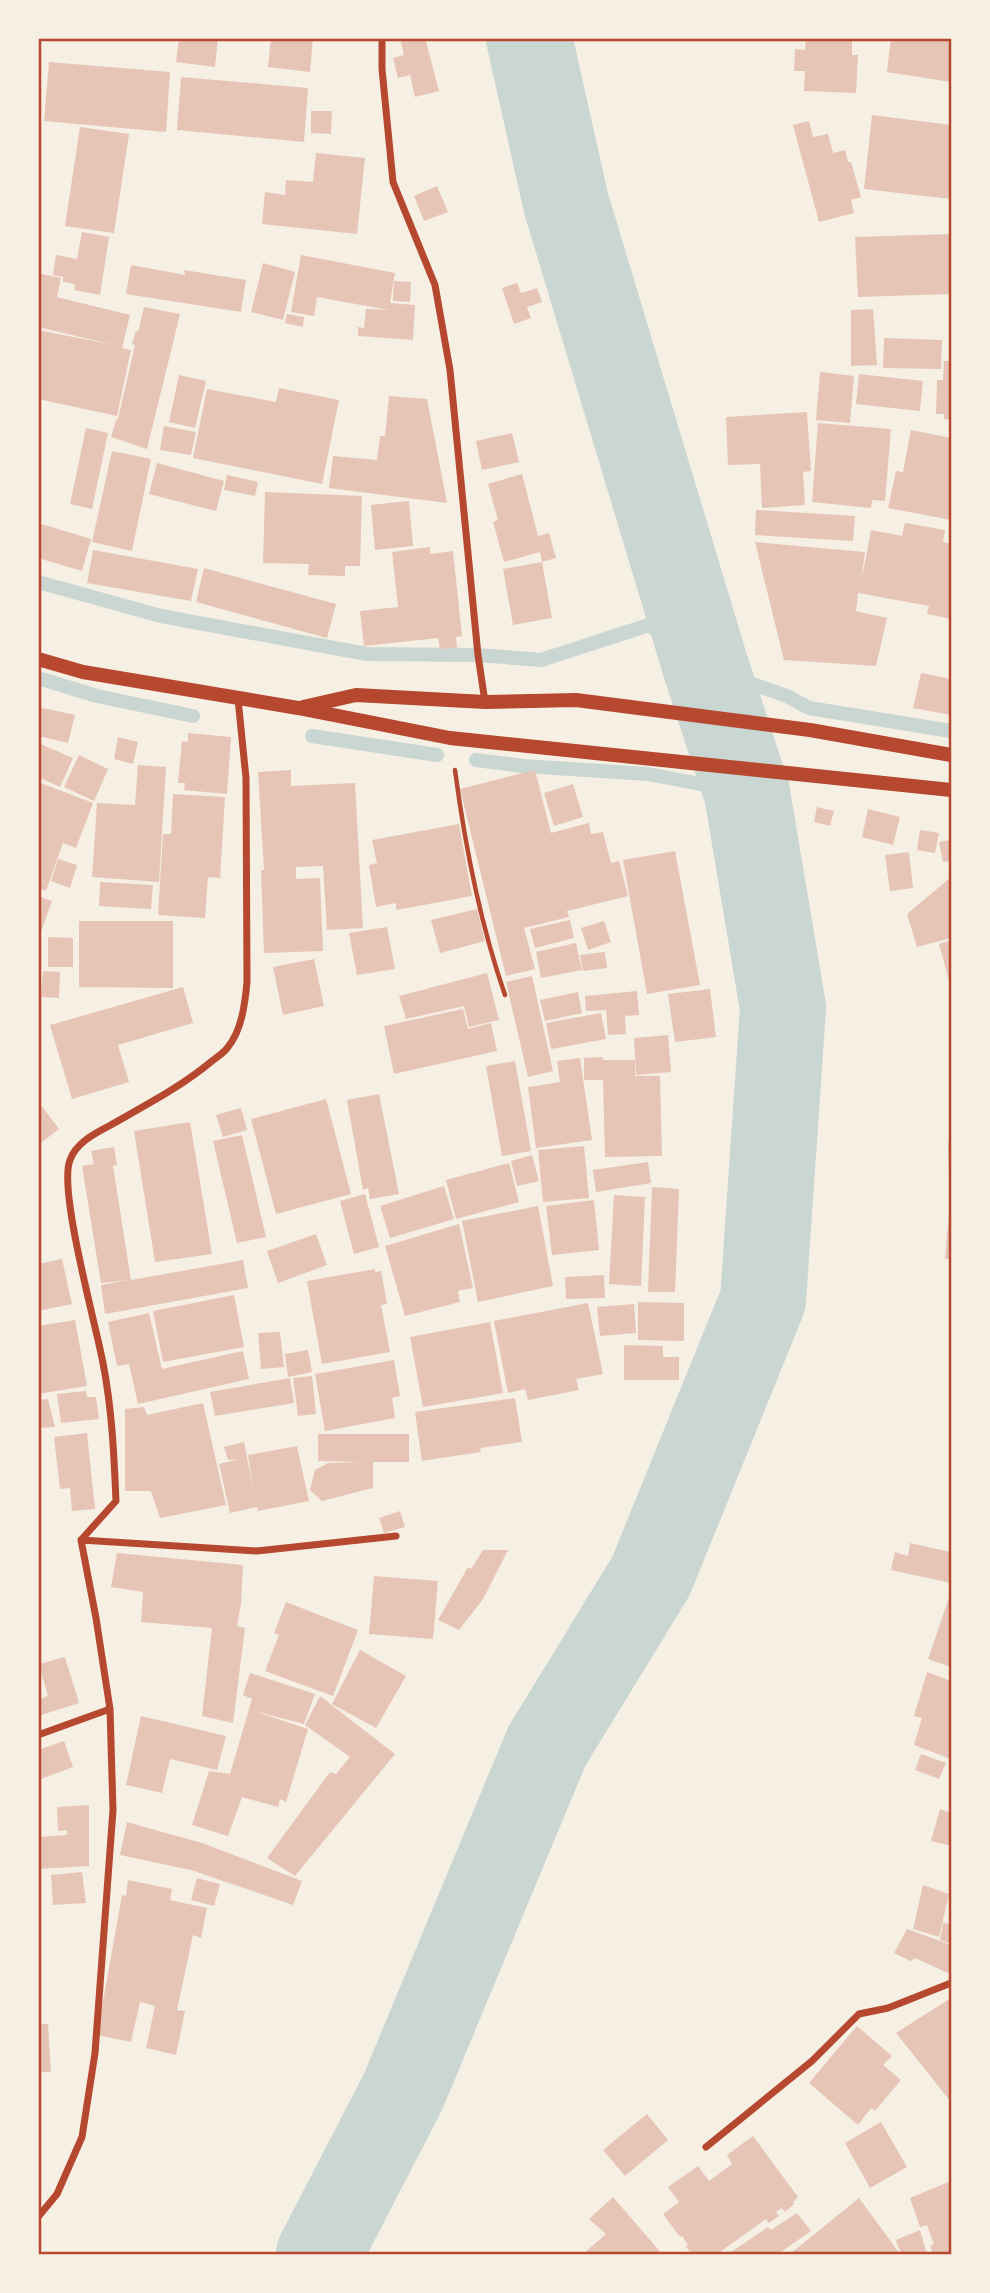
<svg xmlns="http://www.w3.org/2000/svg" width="990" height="2293" font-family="'Crimson Pro',serif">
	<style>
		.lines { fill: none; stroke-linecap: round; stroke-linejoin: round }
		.stream { stroke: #c9d6d2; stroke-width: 14 }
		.river { stroke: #c9d6d2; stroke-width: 86 }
		.building { fill: #e6c5b7 }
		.path { stroke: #b5482f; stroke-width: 4.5 }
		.minor { stroke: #b5482f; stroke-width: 7 }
		.secondary { stroke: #b5482f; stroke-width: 14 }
		.neatline { fill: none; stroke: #b5482f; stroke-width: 2.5 }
	</style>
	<rect width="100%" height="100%" fill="#f6efe4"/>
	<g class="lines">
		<path class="stream" d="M38,582L161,616L367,654L478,655L541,660L649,625L706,668L787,696L809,708L951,731
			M38,678L97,696L193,716
			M312,736L437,755
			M476,760L523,766L648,774L747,793"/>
		<path class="river" d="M319,2254L403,2092L547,1746L651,1576L763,1300L783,1008L747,793L706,668L566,203L529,38"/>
	</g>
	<path class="building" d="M179,38H218L215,67L176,62Z
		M271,38H313L310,72L268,67Z
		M400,38H425L439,91L415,97L410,75L398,78L393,58L404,55Z
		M806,38H852V55H858L856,93L804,91L805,71H794L795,49L805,50Z
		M891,38H951V82L887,72Z
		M49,62L170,72L166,132L44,121Z
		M181,77L308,88L304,142L177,130Z
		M311,111H332L331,134L311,133Z
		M872,115L951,125V199L864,189Z
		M809,121L813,137L828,134L833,153L845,150L848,162H851L861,197L851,200L854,213L819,222L793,125Z
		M80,127L129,134L114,233L65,226Z
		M316,153L365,158L357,234L262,224L265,192L285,195L286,180L313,182Z
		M437,186L448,212L424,221L414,196Z
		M82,232L109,237L100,295L74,290L75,284L63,282V277L53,275L56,255L77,259Z
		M951,234V294L858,297L855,237Z
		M301,255L395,273L390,303L415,305L413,340L358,336V327L364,328L366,309L389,310L317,297L314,316L291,312Z
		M263,263L295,272L283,320L251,312Z
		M131,265L185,275L184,270L246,280L241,312L126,294Z
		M38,273L61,278L57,297L130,315L122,348L131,350L117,416L38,399V330L114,345L38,327Z
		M394,281L411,282L410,302L393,301Z
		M517,283L521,293L537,288L542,302L527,307L531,318L514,324L502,288Z
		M144,307L180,314L147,449L111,437L116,420L118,419L135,345L132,344L136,331L138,332Z
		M873,309L877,365L851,366V310Z
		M287,314L304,317L303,327L285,323Z
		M884,338L942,340L941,369L883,368Z
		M944,361H951V420L944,419V414H936L937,380H943Z
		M820,372L854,376L850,423L816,420Z
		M859,374L923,381L920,411L856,404Z
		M179,375L206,381L195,428L169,422Z
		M279,388L339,400L322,484L193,458L207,389L276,402Z
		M389,396L427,399L447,503L329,488L333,456L377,460L380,436H385Z
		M807,412L811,471L803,472L805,505L762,508L760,464L728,465L726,417Z
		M818,423L891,429L885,501L872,500L871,508L812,502Z
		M164,426L196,432L191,455L160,450Z
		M86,428L108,433L92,509L70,504Z
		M911,430L951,438V520L888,508L896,471L903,472Z
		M512,433L519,462L482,470L476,441Z
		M112,451L151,459L132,551L92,542Z
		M157,463L224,481L216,511L149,494Z
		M522,474L538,536L549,533L556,558L542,562L540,552L504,562L493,522L498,520L488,484Z
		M227,475L258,482L255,496L224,490Z
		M265,492L362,496L360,566H345V576L308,575L309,564L263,563Z
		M409,501L413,546L375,550L371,505Z
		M756,510L855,516L853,541L755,535Z
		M38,523L91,539L82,571L38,558Z
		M905,523L945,530L943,542L951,544V619L927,614L929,606L858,593L856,611L887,618L876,666L784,660L755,542L865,552L861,583L871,530L902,536Z
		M430,547V554L453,551L462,636L456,637L457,648L440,649L438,638L364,646L360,611L398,607L392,552Z
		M93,550L198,569L191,601L87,583Z
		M542,562L552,618L513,625L503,569Z
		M204,568L336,604L327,638L196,602Z
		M921,673L951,679V715L913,708Z
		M38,707L75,715L68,743L38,736Z
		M188,733L231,737L227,794L184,790L185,783H178L182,741L188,742Z
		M118,737L138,742L133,764L114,759Z
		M38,743L73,758L60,787L38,777Z
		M79,755L108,769L94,801L64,787Z
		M138,765L166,767L159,882L92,877L97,803L135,805Z
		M291,770V786L355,783L363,928L327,930L323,866L296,867V879L320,878L323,951L264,953L261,870H264L258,772Z
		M535,770L551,833L589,823L591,834L603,832L611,863L619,861L628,896L567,911L569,917L524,928L535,969L506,976L460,789Z
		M38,782L93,803L76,848L63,843L46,891L38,888Z
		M573,784L583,817L554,826L544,793Z
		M173,794L225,797L220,878L208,877L205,918L158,915L163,834H171Z
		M817,807L834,811L830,826L814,822Z
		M868,809L900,817L893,845L862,837Z
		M459,824L472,896L396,910V903L376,907L369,865L377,863L372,840Z
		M920,830L939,833L935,853L917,850Z
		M951,840V861L943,862L939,842Z
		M675,851L700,985L647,994L623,860Z
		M909,852L913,888L890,891L885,855Z
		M58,859L77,865L70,888L51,881Z
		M951,877V938L917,947L907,914Z
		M100,882L153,885L151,909L99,906Z
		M38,896L52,901L39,937H38Z
		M477,909L485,941L440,953L431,920Z
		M570,920L574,938L535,948L530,929Z
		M79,921H173V988L79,987Z
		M604,921L611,942L588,950L581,928Z
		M387,927L395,969L357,975L349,933Z
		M48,937L73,938V967H48Z
		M951,940V988L939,944Z
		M576,943L582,970L541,978L536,952Z
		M605,952L607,968L583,971L580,955Z
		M314,959L324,1006L283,1015L273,967Z
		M43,971L60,972L59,998L41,997Z
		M487,973L499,1020L469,1027L464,1006L406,1019L399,996Z
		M532,976L553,1071L528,1077L506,982Z
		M183,987L193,1023L118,1045L129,1082L72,1099L50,1025Z
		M710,989L716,1037L675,1042L668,994Z
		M637,991L639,1015L625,1016L626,1034L608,1035L606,1010L586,1011L585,996Z
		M578,992L582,1013L545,1021L540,1000Z
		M463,1009L468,1029L491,1023L497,1051L394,1074L384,1026Z
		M601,1013L606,1039L551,1049L546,1023Z
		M668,1035L671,1072L636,1075L634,1038Z
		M603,1057V1060H635V1076H660L662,1156L605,1157L603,1080H584V1058Z
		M580,1058L592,1140L536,1148L528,1087L560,1082L557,1061Z
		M515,1061L531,1151L502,1156L486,1066Z
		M379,1094L399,1194L370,1199L368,1188L363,1190L347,1100Z
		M326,1099L351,1194L276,1214L251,1119Z
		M38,1101L59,1129L38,1145Z
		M241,1108L247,1130L223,1137L216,1115Z
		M190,1122L212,1254L155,1262L134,1131Z
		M950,1133H951V1176H949L948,1145Z
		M242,1135L266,1237L237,1243L213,1141Z
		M584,1146L589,1198L543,1202L538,1150Z
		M114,1147L117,1165L113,1166L131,1280L243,1260L248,1288L105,1314L101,1285L128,1280L101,1283L82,1166L94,1164L91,1151Z
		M532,1155L539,1181L517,1186L511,1161Z
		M648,1162L651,1183L596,1192L593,1170Z
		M509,1163L519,1202L456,1219L446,1180Z
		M444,1186L454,1219L390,1238L380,1206Z
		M652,1187L679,1189L675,1292H648Z
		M365,1194L379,1247L354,1254L340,1201Z
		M614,1195L645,1197L641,1286L609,1284Z
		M594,1200L599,1250L552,1255L546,1206Z
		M950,1202H951V1259H945Z
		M538,1206L553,1286L478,1302L462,1221Z
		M459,1224L473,1288L458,1291L460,1302L405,1316L385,1246Z
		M316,1234L327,1265L278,1283L267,1251Z
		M62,1259L72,1304L38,1311V1264Z
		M375,1269V1272L381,1271L387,1304L381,1305L390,1352L322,1364L307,1281Z
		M604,1275L605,1298L566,1299L565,1277Z
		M234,1295L244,1347L163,1362L153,1311Z
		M638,1302L684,1303V1341L638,1340Z
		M588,1303L603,1374L576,1379L579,1390L528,1400L525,1389L508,1393L494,1321Z
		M634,1304L636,1333L600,1336L597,1307Z
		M149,1313L162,1369L243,1351L249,1379L138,1404L129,1364L117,1366L108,1322Z
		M75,1320L87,1386L38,1394V1326Z
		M490,1322L503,1393L423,1407L410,1337Z
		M280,1332L284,1367L261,1369L258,1333Z
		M624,1345L663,1346V1357H679V1380H624Z
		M308,1350L312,1372L288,1377L285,1354Z
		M394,1360L400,1396L392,1398L395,1418L325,1431L315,1374Z
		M312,1376L316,1414L298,1416L293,1378Z
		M290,1378L294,1403L215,1416L210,1392Z
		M86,1391L87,1397H96L99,1419L61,1423L57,1394Z
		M515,1398L522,1442L480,1448L481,1452L422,1461L415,1412Z
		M48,1399L55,1427L38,1428V1400Z
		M203,1403L226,1505L160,1518L151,1491H125V1409L144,1407L147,1415Z
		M87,1433L95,1509L72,1511L70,1488L60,1489L54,1437Z
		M318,1434H409V1462H373V1488L322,1501L310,1490L315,1470L328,1463L362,1462L318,1461Z
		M244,1442L253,1488L248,1455L297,1446L309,1501L258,1511L257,1507L230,1513L219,1464L239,1459L228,1460L224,1447Z
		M400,1511L405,1527L384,1533L379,1518Z
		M910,1543L951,1552V1583L891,1570L895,1552L908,1556Z
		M483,1550H508L483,1599L459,1630L438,1620L468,1567L471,1569Z
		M117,1553L243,1565L241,1604L237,1626L245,1628L233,1723L202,1716L212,1628L141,1622L143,1592L111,1587Z
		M374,1576L438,1581L433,1639L369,1634Z
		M951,1592V1667L928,1659Z
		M286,1602L358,1630L333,1696L265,1671L279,1635L274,1633Z
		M360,1650L406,1676L376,1728L332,1704Z
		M65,1657L79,1703L38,1716V1700L48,1696L39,1664Z
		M927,1672L951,1681V1759L914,1745L922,1718L914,1716Z
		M250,1673L315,1694L304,1724L254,1711L308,1729L286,1802L280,1799L278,1807L242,1797L228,1836L192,1825L209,1771L230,1774L252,1699L243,1695Z
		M320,1696L395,1754L295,1876L267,1858L330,1772L336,1774L350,1757L305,1725Z
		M141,1716L226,1736L217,1770L170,1759L162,1793L126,1785Z
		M64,1741L73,1767L38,1780V1750Z
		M921,1754L946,1763L939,1779L915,1770Z
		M89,1805V1866L38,1869V1837L67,1835V1830L58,1831L57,1807Z
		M940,1809L951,1813V1846L931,1841Z
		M127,1822L205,1844L302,1881L293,1905L191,1870L120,1855Z
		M82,1872L86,1903L53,1905L51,1875Z
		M197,1878L220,1884L214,1906L191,1900Z
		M128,1880L172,1889L170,1900L207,1908L201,1938L193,1935L177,2010L185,2011L176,2055L146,2048L155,2006L140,2002L131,2042L97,2035L122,1895L126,1896Z
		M923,1885L949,1894L939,1937L913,1929Z
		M943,1922L951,1925V1944L940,1940Z
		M907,1929L951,1945L950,1974L915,1958L911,1961L894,1953Z
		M951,1998V2102L896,2033Z
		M38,2024H48L51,2072H38Z
		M857,2026L892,2056L883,2065L901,2080L875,2111L871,2108L858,2125L809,2083Z
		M647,2114L668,2140L625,2176L603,2150Z
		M881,2122L907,2167L870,2188L845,2143Z
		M753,2136L798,2197L793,2202L794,2204L785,2212L782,2208L776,2212L779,2216L769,2223L766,2219L717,2254H692L686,2247L688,2245L682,2236L680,2237L663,2214L679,2202L668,2187L698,2166L709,2181L732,2164L727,2155Z
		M951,2181V2254H933L930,2246L934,2244L927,2225L920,2227L910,2198Z
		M613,2197L662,2254H583L606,2234L589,2219Z
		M859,2198L900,2254H790Z
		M797,2213L811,2231L778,2254H728L768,2227L771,2230Z
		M920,2230L927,2254H901L896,2240Z"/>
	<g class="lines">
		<path class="path" d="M455,770C465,846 480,923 505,995"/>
		<path class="minor" d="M382,38V69L393,182L435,285L450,370L478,655L485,702
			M81,1540L257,1551L396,1536
			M38,1735L110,1709
			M706,2147L812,2061L859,2014L888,2008L951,1983
			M38,2217L57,2194L82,2137L95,2053L113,1810L110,1709L96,1618L81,1540L116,1501C114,1455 112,1409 103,1363C96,1325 58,1190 70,1160C76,1143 94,1134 109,1126C144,1106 181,1087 212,1061C217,1057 224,1053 228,1047C242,1030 245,1003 247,982L246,778L238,699"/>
		<path class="secondary" d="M38,659L83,672L298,708L450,738L951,790
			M303,707L356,695L485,702L576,700L810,730L951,755"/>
	</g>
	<rect width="990" height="2293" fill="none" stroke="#f6efe4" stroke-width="80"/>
	<rect x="40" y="40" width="910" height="2213" class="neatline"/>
</svg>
